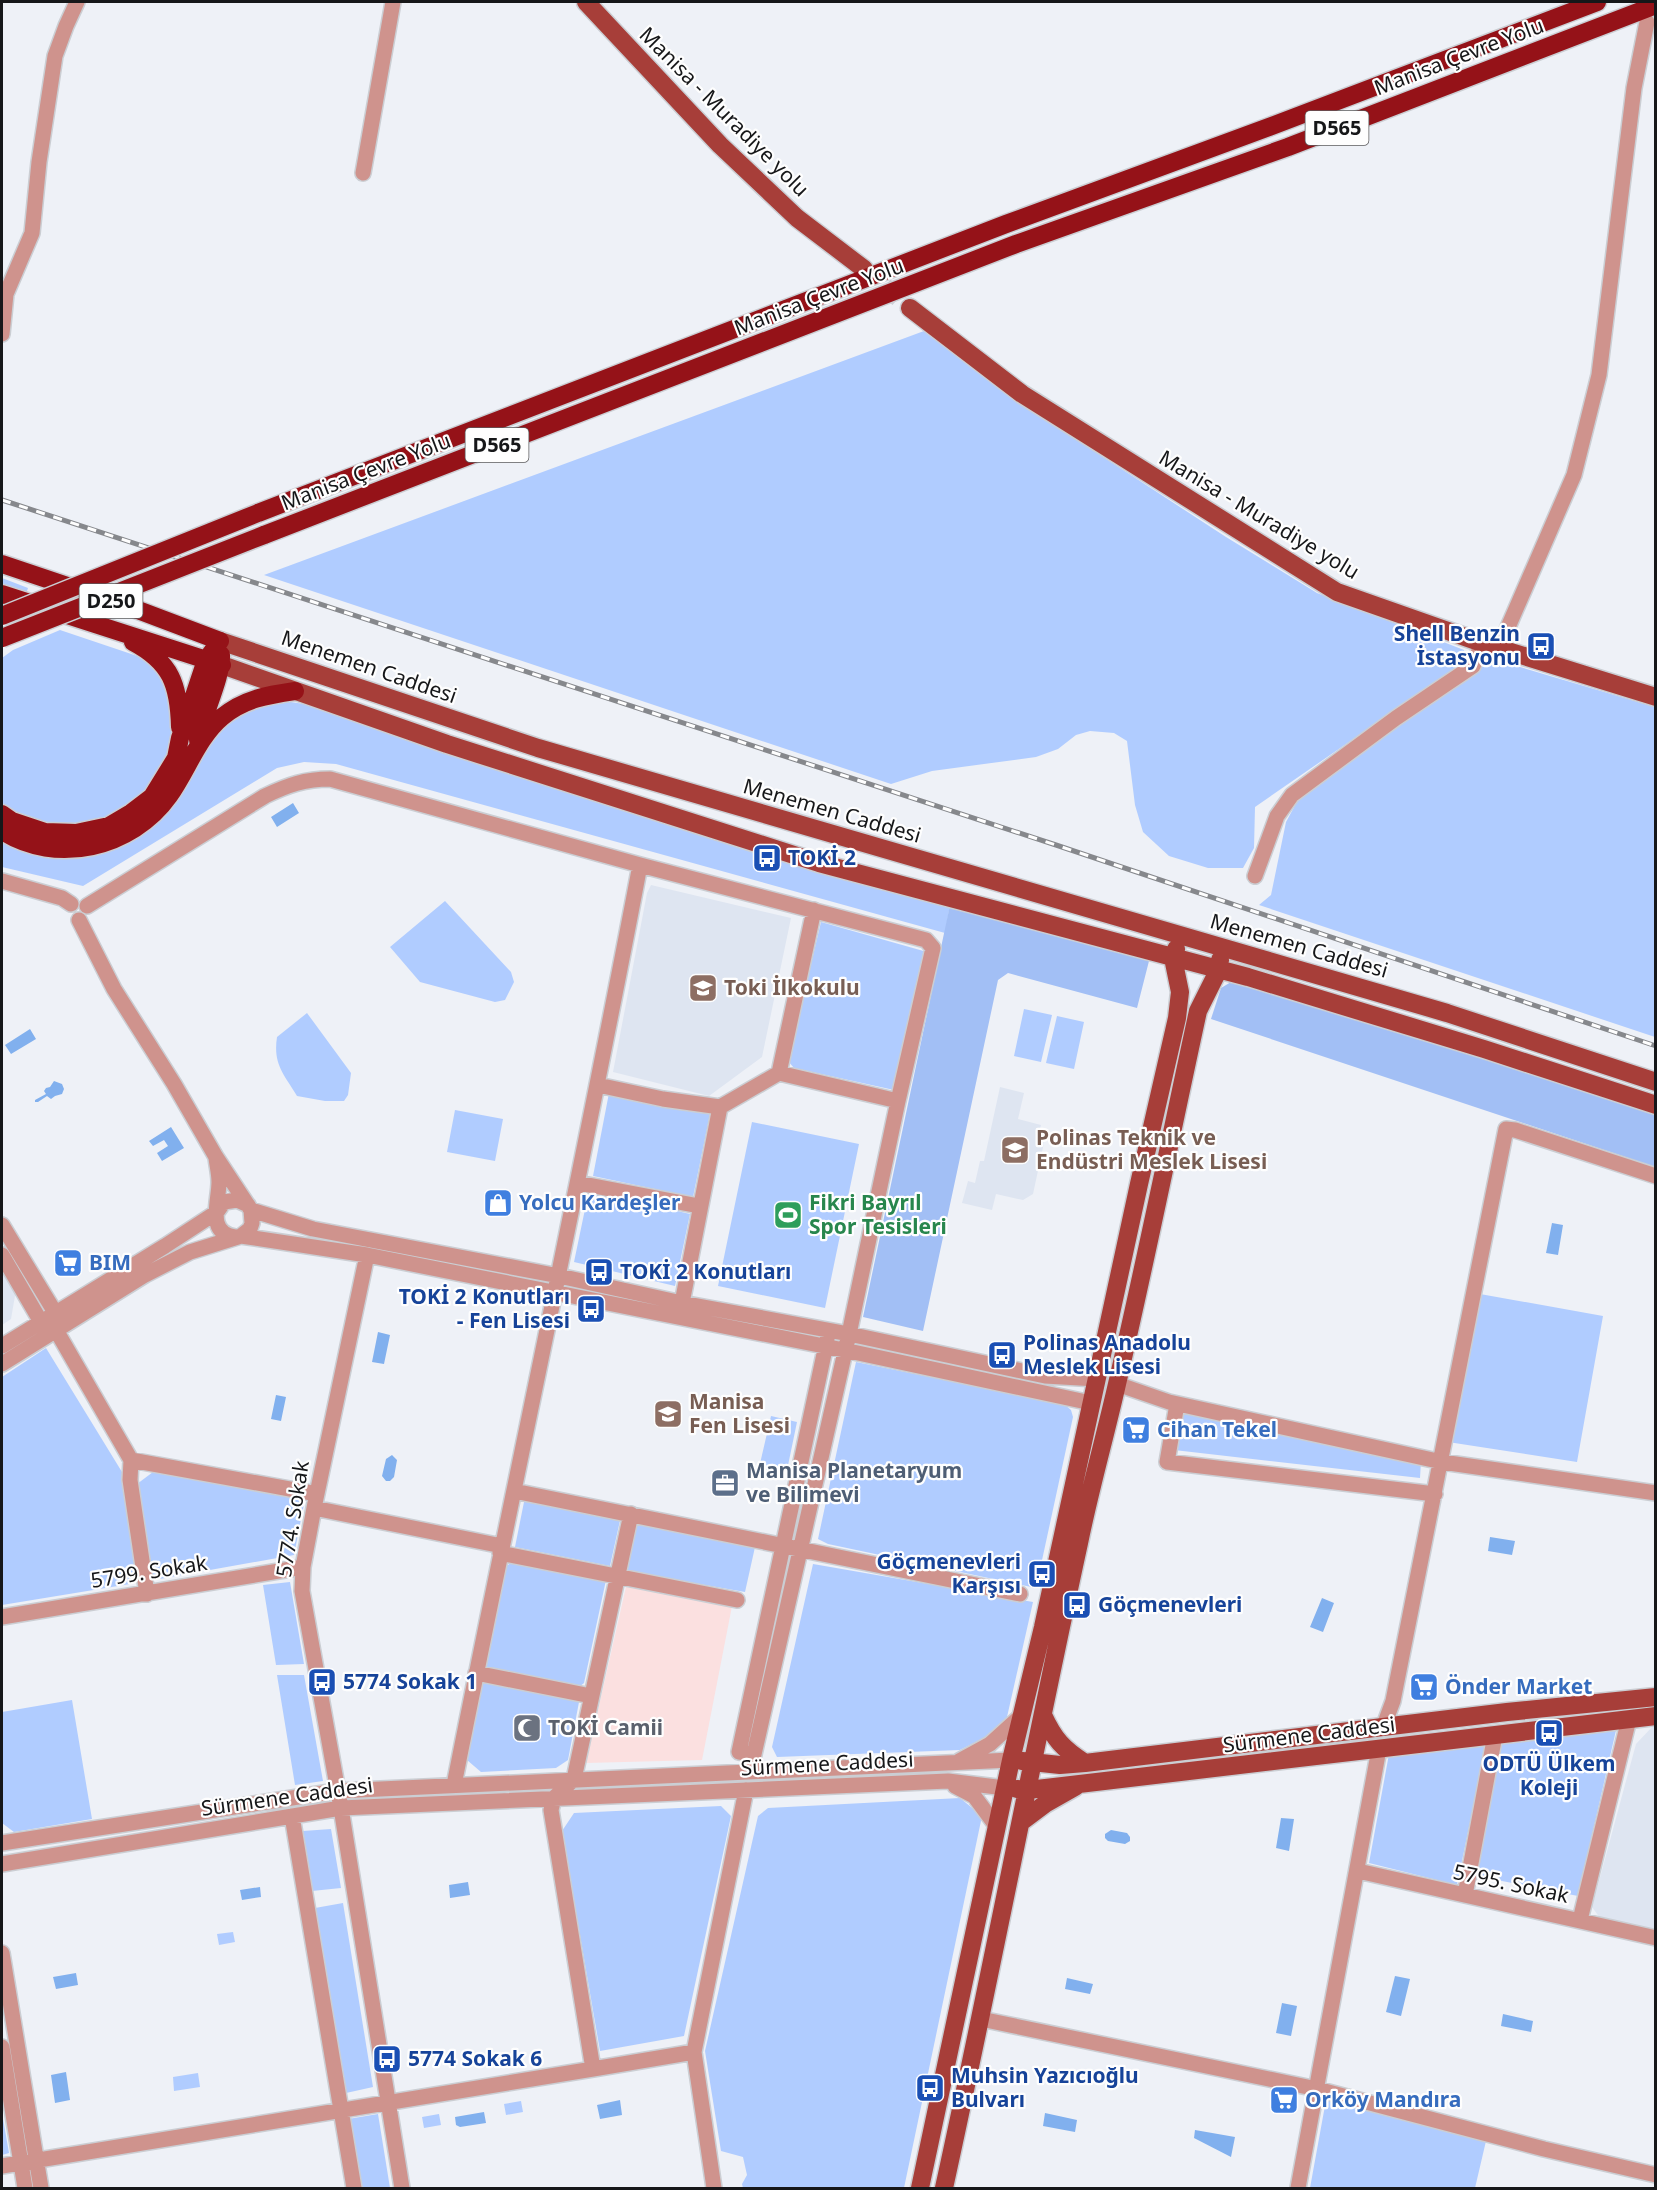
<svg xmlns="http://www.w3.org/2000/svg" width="1657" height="2190" font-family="'Noto Sans',sans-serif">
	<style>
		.commercial { fill: #fbe0e0 }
		.built { fill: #dee5f1 }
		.green { fill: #b0ccff }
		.forest { fill: #a2bff5 }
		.water { fill: #81b0ee }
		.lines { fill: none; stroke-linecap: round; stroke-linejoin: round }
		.major-tunnel { stroke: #ced0d6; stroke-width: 18; stroke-dasharray: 18 9; stroke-linecap: butt }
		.minor-casing { stroke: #cbced3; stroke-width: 18 }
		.major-casing { stroke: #cbced3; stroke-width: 21 }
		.highway-casing { stroke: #cbced3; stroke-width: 21 }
		.minor { stroke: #cf938d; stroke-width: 15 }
		.major { stroke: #a73e39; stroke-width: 18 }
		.highway { stroke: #951218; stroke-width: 18 }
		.rail-casing { stroke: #86888c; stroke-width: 5 }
		.rail { stroke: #fefefe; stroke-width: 3; stroke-dasharray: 9; stroke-linecap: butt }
		.highway-bridge-casing { stroke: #cbced3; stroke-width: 21; stroke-linecap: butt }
		.highway-bridge { stroke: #951218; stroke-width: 18 }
		.labels { text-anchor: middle; stroke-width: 4.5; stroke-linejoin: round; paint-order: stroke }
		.shield { fill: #fefefe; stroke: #5c5c5e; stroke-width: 1.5 }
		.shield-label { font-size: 20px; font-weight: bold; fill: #161719 }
		.street-label { font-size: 21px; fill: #161719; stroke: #fefefe }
		.transit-label { font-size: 21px; font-weight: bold; fill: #164399; stroke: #fefefe; text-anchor: start }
		.education-label { font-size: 21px; font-weight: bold; fill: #785e54; stroke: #fefefe; text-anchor: start }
		.shop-label { font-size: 21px; font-weight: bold; fill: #366cbe; stroke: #fefefe; text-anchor: start }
		.leisure-label { font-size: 21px; font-weight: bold; fill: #27864d; stroke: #fefefe; text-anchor: start }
		.service-label { font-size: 21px; font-weight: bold; fill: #4e5e75; stroke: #fefefe; text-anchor: start }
		.worship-label { font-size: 21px; font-weight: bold; fill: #5b616d; stroke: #fefefe; text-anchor: start }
	</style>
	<rect width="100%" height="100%" fill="#eef1f7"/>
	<path class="commercial" d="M626,1587L732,1606L702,1760L586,1763Z"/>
	<path class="built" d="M651,885L791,918L762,1057L709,1096L613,1072L647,893Z
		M1000,1087L1024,1093L1018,1119L1041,1125L1038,1136L1045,1138L1033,1194L1023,1200L996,1194L992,1210L962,1203L968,1181L975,1183L980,1161H984Z
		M2,1268L16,1290L11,1319L2,1325Z
		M1653,1726H1655V1930L1600,1918L1592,1907L1636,1744Z"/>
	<path class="green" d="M924,331L1002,391L1226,537L1317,593L1464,650L1466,661L1255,807L1254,848L1243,868H1208L1169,856L1143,832L1135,805L1127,741L1114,733L1090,731L1076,735L1058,749L1036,757L932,771L891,784L264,575Z
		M2,578L28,588L26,594L2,585Z
		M60,630L164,665L180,738L152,797L76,833L2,814V658L13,650Z
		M1493,659L1655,707V1037L1259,905L1271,895L1286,822L1299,798Z
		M284,701L311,705L622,810L950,905L945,933L336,764L304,762L277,768L83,886L2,867V840L14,847L39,855L159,821L180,797L195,765L220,724L252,705Z
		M445,901L511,972L514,982L505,1000L495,1002L420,982L390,947Z
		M821,922L927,952L894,1090L794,1068L788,1061Z
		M1024,1009L1052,1015L1041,1062L1014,1056Z
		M307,1013L351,1073L348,1095L344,1101H325L297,1096C283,1073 273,1064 277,1037Z
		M1057,1016L1084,1022L1074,1069L1046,1063Z
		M609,1093L710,1114L693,1197L593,1176Z
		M455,1110L503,1119L495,1161L447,1152Z
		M752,1122L859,1144L825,1308L718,1286Z
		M589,1190L690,1214L675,1286L574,1262Z
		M1480,1294L1603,1316L1577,1462L1448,1442Z
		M46,1348L122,1472L137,1573L130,1584L2,1605V1377Z
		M856,1362L1064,1404L1071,1410L1073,1417L1036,1588L828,1544L818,1539Z
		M1181,1408L1421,1461L1420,1478L1174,1450Z
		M771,1416L797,1422L786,1475L759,1468Z
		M157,1469L296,1495L304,1504L294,1555L154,1580L137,1484Z
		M531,1498L621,1516L610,1566L515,1547L524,1502Z
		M636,1521L755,1547L745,1592L625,1571Z
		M517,1560L606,1580L584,1683L579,1687L483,1666L502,1568Z
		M813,1564L1033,1602L1007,1717L988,1736L960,1750L777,1757L772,1747Z
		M290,1582L304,1664L276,1665L263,1585Z
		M277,1675H304L323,1781L295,1785Z
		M490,1679L579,1702L568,1760L556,1768L481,1772L467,1760L479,1687Z
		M72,1700L92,1819L14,1832L2,1823V1712Z
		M1617,1726L1578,1896L1472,1875L1497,1743Z
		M1487,1740L1457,1885L1369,1863L1389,1754Z
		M960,1798L982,1816L904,2188H743L742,2184L747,2175L743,2157L721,2151L705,2051L758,1816L768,1808Z
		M721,1806L731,1816L684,2036L600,2051L562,1831L574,1813Z
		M331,1829L341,1888L312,1891L303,1831Z
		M343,1903L373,2087L346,2093L315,1908Z
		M233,1932L235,1942L219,1945L217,1934Z
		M198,2073L200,2087L174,2091L173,2077Z
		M1326,2100L1486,2141L1475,2188H1310Z
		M521,2101L523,2112L506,2115L504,2104Z
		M2,2113L9,2153L2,2155Z
		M378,2114L390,2188H360L348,2119Z
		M439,2114L441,2125L424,2128L422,2117Z"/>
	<path class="forest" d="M950,905L1149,961L1137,1008L1008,973L998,980L923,1331L863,1317Z
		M1236,979L1655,1107V1167L1211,1019L1221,988Z"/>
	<path class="water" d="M293,803L299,813L277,827L271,817Z
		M30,1029L36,1039L11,1054L5,1045Z
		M54,1081L62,1084L64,1089L62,1094L55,1096L51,1099L47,1096L38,1102H35V1100L46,1094L44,1091L46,1088L50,1087Z
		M171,1127L184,1148L162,1161L157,1153L168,1146L164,1140L153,1146L149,1141Z
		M1552,1223L1563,1225L1558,1255L1546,1253Z
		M378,1332L390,1335L384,1364L372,1362Z
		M276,1395L286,1397L281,1421L271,1419Z
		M392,1455L397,1460L394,1477L390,1481H386L382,1476L386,1459Z
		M1490,1537L1515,1541L1512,1555L1488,1551Z
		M1322,1598L1334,1603L1323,1632L1310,1627Z
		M1281,1818L1294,1819L1289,1851L1276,1848Z
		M1111,1830L1127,1833L1130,1837V1841L1125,1844L1108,1841L1105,1838V1834Z
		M468,1882L470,1895L450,1898L449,1885Z
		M260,1887L261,1897L242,1900L240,1890Z
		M76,1973L78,1985L56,1989L53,1977Z
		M1395,1976L1410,1979L1401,2016L1386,2012Z
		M1067,1978L1093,1984L1090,1994L1065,1989Z
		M1282,2003L1297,2006L1291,2036L1276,2033Z
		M1503,2014L1533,2021L1531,2032L1501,2026Z
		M66,2072L70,2100L55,2103L51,2075Z
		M620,2100L622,2115L600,2119L597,2105Z
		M484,2112L486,2123L460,2127L456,2125L455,2117Z
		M1045,2113L1077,2120L1075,2132L1043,2126Z
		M1195,2130L1235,2137L1231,2157L1194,2138Z"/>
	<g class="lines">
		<path class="major-tunnel" d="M864,269L910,308"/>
		<g class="minor-casing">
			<path id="minor" d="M363,173L393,2
				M2,334L6,294L32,233L39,162L55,56L66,26L77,2
				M1499,648L1574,475L1599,375L1634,88L1647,22
				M1255,876L1277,816L1292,795L1396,718L1473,666L1482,643
				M2,881L62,898L71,904
				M87,906L265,796C288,785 305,779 330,779L640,865L926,940L933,948L898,1101
				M79,920L114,989L174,1084L216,1157L251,1210L252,1223L250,1229L241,1236
				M598,1085L663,1099L720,1107
				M216,1158C217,1166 219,1174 219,1182C219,1202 206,1233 235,1237
				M578,1183L699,1206
				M251,1210L313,1229L559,1276L682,1303L849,1334L1045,1376L1097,1379
				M2,1225L56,1314
				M2,1255L41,1322
				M367,1255L314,1508L303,1567L302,1591L341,1808L402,2188
				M682,1303L720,1107L779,1073L814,910
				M56,1330L131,1460L317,1494
				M2,1346L165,1246L217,1212L224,1202L237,1200L248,1205
				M2,1364L145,1275L190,1252L241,1236L367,1255L844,1350L1091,1403
				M1117,1384L1169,1402L1442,1462L1656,1493
				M1177,1404L1167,1462L1435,1494
				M131,1460L130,1480L147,1594
				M514,1491L1020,1594
				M314,1508L502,1546
				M500,1553L737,1600
				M2,1617L303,1567
				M476,1673L591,1696
				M1383,1728L1393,1701L1506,1129L1515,1130L1656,1176
				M753,1754L739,1752L827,1340
				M959,1761L990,1744L1022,1715
				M750,1772L849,1334L898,1101L779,1073
				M454,1785C515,1478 582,1172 640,865
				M955,1786L974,1796L997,1827
				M292,1816L354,2188
				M2,1843L337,1791L1011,1760
				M2,1864L341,1808L948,1781L1005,1788
				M1358,1871L1656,1938
				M1465,1895L1495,1735
				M1580,1920L1629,1719
				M2,1953L41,2188
				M981,2019L1317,2089L1544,2149L1656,2175
				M2,2047L25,2188
				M694,2052L746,1790
				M593,2069L694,2052L714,2188
				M2,2166L593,2069L551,1810L554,1798L574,1779L631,1514
				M1298,2188L1379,1749"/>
		</g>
		<g class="major-casing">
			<path id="major" d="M586,2L720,145L797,218L864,269
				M910,308L1022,394L1337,592L1482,643L1656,697
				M220,641L538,748L1447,1013L1656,1082
				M222,665L447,744L819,863L1248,977L1484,1049L1656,1105
				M1043,1715C1054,1739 1063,1749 1085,1763
				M1022,1761L1060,1765L1085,1763L1507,1712L1656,1697
				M1017,1789L1028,1790L1656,1716
				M1021,1822L1045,1804L1075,1787
				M920,2188L1011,1760L1043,1627L1139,1184L1177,1018L1180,992L1173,958L1176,949
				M944,2188C991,1974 1032,1758 1079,1543C1090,1489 1105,1437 1117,1384C1146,1260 1171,1135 1198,1011L1218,971L1220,960"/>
		</g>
		<g class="highway-casing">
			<path id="highway" d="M258,513L1006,224L1269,127L1597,2
				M264,535L1016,244L1288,147L1656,5
				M2,564L130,607L220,641
				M2,594L222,665
				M133,642C171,662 179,685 180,727
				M198,740C203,714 222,677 221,655
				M2,814L12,821L45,832L76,833L109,826L131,813L152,797L176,758L180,738L206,660L220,641
				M2,831C56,866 132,848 169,796C187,771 198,737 222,717C244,699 267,695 295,691"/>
		</g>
		<use href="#minor" class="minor"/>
		<use href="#major" class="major"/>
		<use href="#highway" class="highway"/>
		<g class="rail-casing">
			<path id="rail" d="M2,500L1056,845L1656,1046"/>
		</g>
		<use href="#rail" class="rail"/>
		<g class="highway-bridge-casing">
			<path id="highway-bridge" d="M2,616L258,513
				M2,638L264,535"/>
		</g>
		<use href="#highway-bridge" class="highway-bridge"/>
	</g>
	<defs>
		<g id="bus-square" transform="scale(1.5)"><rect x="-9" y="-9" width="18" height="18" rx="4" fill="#1a4fb4" stroke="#fefefe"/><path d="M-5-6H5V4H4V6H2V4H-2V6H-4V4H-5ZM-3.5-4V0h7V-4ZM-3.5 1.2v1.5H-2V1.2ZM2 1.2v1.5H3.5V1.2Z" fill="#fff"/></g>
		<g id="school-square" transform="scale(1.5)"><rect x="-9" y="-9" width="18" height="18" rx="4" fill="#8d6e63" stroke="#fefefe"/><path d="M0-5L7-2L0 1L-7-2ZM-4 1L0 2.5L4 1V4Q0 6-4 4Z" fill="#fff"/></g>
		<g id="shop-square" transform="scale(1.5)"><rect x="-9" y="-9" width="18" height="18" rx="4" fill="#3f7fe0" stroke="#fefefe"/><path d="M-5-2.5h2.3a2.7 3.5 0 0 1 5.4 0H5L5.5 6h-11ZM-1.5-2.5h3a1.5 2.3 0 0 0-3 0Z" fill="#fff"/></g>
		<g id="stadium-square" transform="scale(1.5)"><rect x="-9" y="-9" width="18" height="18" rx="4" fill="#2e9e5b" stroke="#fefefe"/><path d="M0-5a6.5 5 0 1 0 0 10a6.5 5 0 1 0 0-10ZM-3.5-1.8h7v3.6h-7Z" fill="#fff"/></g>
		<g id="supermarket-square" transform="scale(1.5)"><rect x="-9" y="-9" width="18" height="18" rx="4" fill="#3f7fe0" stroke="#fefefe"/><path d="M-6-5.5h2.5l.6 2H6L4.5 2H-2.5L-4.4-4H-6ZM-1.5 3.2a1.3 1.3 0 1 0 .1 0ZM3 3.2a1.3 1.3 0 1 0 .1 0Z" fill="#fff"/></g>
		<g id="office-square" transform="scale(1.5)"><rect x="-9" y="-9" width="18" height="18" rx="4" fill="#5c6f8a" stroke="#fefefe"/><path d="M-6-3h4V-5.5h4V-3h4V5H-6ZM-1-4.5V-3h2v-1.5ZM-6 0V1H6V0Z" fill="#fff"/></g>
		<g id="mosque-square" transform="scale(1.5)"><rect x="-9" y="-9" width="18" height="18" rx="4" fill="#6b7280" stroke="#fefefe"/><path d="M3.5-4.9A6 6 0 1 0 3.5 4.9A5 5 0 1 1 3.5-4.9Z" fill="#fff"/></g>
	</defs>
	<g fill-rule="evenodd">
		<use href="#bus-square" x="1541" y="646"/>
		<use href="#bus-square" x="767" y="858"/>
		<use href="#school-square" x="703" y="988"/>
		<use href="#school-square" x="1015" y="1150"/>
		<use href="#shop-square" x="498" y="1203"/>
		<use href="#stadium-square" x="788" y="1215"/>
		<use href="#supermarket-square" x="68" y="1263"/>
		<use href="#bus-square" x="599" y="1272"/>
		<use href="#bus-square" x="591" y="1309"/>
		<use href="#bus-square" x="1002" y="1355"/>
		<use href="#school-square" x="668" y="1414"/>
		<use href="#supermarket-square" x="1136" y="1430"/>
		<use href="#office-square" x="725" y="1483"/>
		<use href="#bus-square" x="1042" y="1574"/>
		<use href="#bus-square" x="1077" y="1605"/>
		<use href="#bus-square" x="322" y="1682"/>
		<use href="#supermarket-square" x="1424" y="1687"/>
		<use href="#mosque-square" x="527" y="1728"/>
		<use href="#bus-square" x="1549" y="1733"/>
		<use href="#bus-square" x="387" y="2059"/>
		<use href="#bus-square" x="930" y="2088"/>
		<use href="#supermarket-square" x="1284" y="2100"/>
	</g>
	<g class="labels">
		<g class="shield">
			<rect x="1305.5" y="111" width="63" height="34" rx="4.5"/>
			<rect x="465.5" y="428" width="63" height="34" rx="4.5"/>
			<rect x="79.5" y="584" width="63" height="34" rx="4.5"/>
		</g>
		<g class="shield-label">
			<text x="1337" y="135">D565</text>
			<text x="497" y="452">D565</text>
			<text x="111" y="608">D250</text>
		</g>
		<g class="street-label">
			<text transform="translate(1459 57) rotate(-21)" y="7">Manisa Çevre Yolu</text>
			<text transform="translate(724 112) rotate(45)" y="7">Manisa - Muradiye yolu</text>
			<text transform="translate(819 297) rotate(-21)" y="7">Manisa Çevre Yolu</text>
			<text transform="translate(366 472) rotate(-21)" y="7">Manisa Çevre Yolu</text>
			<text transform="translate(1259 515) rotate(31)" y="7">Manisa - Muradiye yolu</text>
			<text transform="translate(369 667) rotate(19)" y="7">Menemen Caddesi</text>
			<text transform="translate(832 811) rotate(16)" y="7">Menemen Caddesi</text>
			<text transform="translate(1299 946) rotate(16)" y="7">Menemen Caddesi</text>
			<text transform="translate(293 1519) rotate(-81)" y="7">5774. Sokak</text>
			<text transform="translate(149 1572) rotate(-9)" y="7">5799. Sokak</text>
			<text transform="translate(1309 1735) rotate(-7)" y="7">Sürmene Caddesi</text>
			<text transform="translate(827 1764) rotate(-3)" y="7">Sürmene Caddesi</text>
			<text transform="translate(287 1797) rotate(-8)" y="7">Sürmene Caddesi</text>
			<text transform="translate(1511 1884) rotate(12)" y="7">5795. Sokak</text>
		</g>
		<g class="transit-label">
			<text x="1520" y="641" text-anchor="end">Shell Benzin<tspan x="1520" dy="24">İstasyonu</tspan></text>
			<text x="788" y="865">TOKİ 2</text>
			<text x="620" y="1279">TOKİ 2 Konutları</text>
			<text x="570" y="1304" text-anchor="end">TOKİ 2 Konutları<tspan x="570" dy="24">- Fen Lisesi</tspan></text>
			<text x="1023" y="1350">Polinas Anadolu<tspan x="1023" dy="24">Meslek Lisesi</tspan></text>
			<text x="1021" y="1569" text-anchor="end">Göçmenevleri<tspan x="1021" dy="24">Karşısı</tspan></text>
			<text x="1098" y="1612">Göçmenevleri</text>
			<text x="343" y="1689">5774 Sokak 1</text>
			<text x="1549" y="1771" text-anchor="middle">ODTÜ Ülkem<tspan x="1549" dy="24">Koleji</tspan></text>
			<text x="408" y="2066">5774 Sokak 6</text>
			<text x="951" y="2083">Muhsin Yazıcıoğlu<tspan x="951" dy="24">Bulvarı</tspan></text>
		</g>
		<g class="education-label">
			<text x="724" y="995">Toki İlkokulu</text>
			<text x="1036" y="1145">Polinas Teknik ve<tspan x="1036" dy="24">Endüstri Meslek Lisesi</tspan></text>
			<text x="689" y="1409">Manisa<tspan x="689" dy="24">Fen Lisesi</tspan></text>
		</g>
		<g class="shop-label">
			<text x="519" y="1210">Yolcu Kardeşler</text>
			<text x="89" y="1270">BIM</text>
			<text x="1157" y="1437">Cihan Tekel</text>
			<text x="1445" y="1694">Önder Market</text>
			<text x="1305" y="2107">Orköy Mandıra</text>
		</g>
		<g class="leisure-label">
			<text x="809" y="1210">Fikri Bayrıl<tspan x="809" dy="24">Spor Tesisleri</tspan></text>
		</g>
		<g class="service-label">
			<text x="746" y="1478">Manisa Planetaryum<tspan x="746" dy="24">ve Bilimevi</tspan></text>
		</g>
		<g class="worship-label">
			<text x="548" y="1735">TOKİ Camii</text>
		</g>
	</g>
	<rect width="1657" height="2190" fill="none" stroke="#161719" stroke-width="6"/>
</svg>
